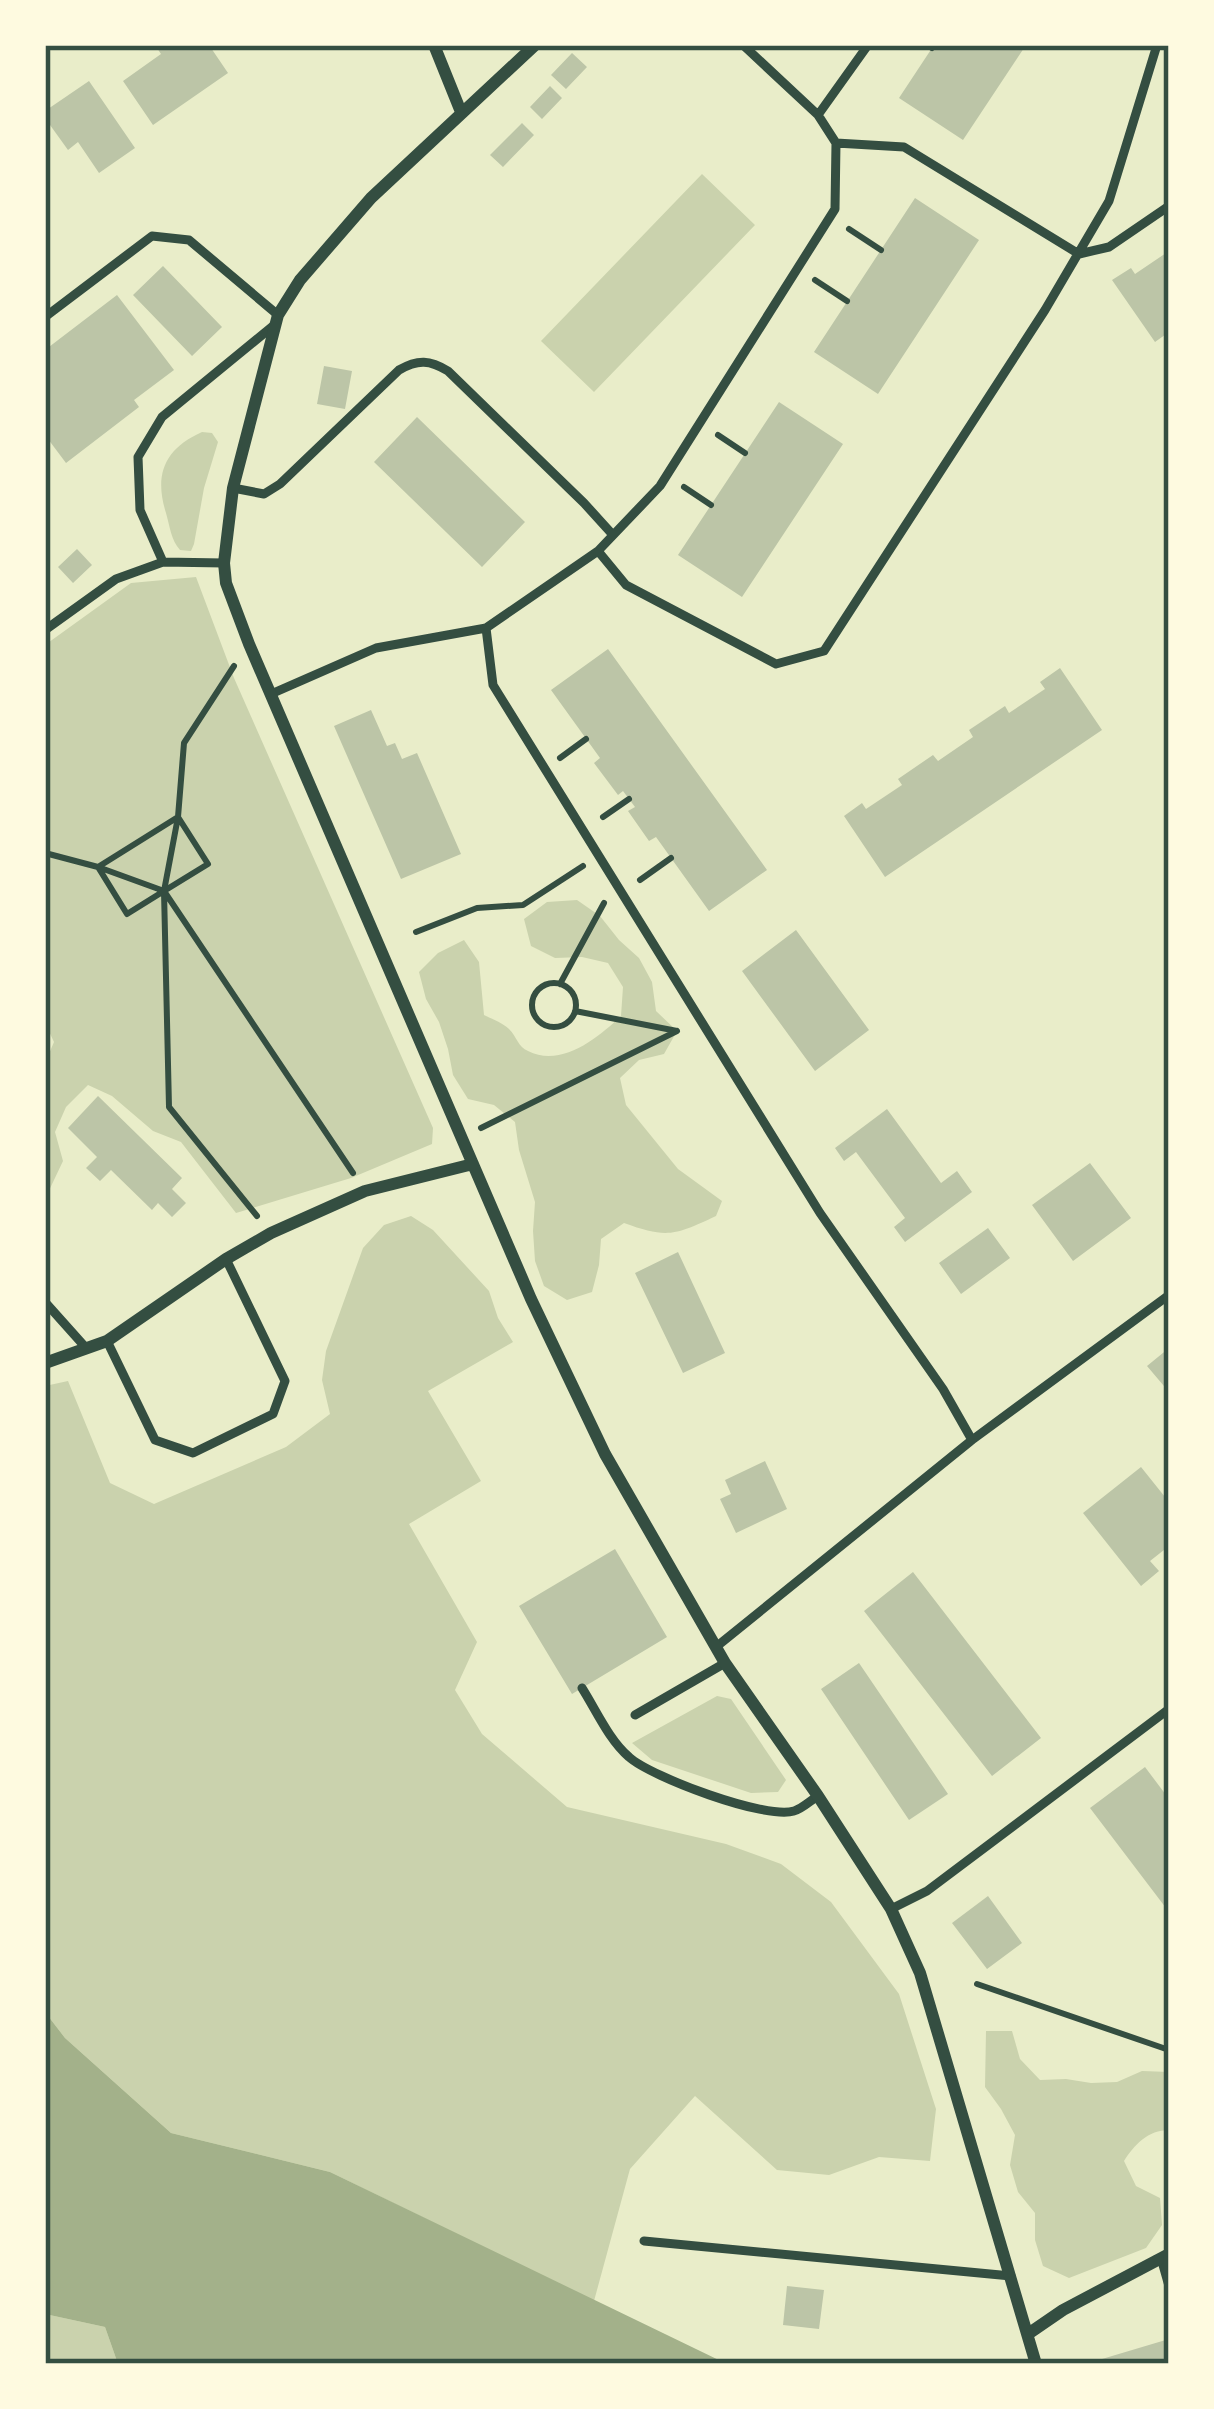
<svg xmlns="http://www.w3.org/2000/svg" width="1214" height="2409" font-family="Roboto,sans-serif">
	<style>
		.green { fill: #cad2ad }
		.water { fill: #a3b18a }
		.building { fill: #bcc5a7 }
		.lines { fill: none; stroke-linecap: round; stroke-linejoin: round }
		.path { stroke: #344e41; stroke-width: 6 }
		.service { stroke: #344e41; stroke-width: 9 }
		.minor { stroke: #344e41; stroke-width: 12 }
		.neatline { fill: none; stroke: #344e41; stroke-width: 4.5 }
	</style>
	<rect width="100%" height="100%" fill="#e9edc9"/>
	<path class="green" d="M702,174L755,225L594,392L541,341Z
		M202,432L212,433L218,442L204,488L194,544L191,551L180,550C171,540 170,527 166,513C154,475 164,449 202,432Z
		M196,577L234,678L433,1128L432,1144L351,1178L236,1213L181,1142L153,1131L112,1096L88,1085L66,1107L55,1132L63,1161L45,1199V1063L54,1042L45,1023V645L131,583Z
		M577,900L600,916L619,940L639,958L652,982L656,1011L677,1031L664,1054L639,1060L620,1078L626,1105L678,1169L722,1201L716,1216C675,1235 668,1239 624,1223L601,1239L599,1265L592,1292L567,1300L544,1286L535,1261L533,1231L535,1202L519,1150L515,1122L494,1105L468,1099L453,1075L448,1049L439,1022L426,999L419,972L438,953L464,940L479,962L484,1015C492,1019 503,1023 509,1029C517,1037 518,1047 528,1051C561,1068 598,1038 621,1016L623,987L608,963L582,957L555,958L531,946L524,919L547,902Z
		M411,1216L433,1230L489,1291L498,1318L513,1342L428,1391L481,1481L409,1524L477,1642L455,1690L482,1734L567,1807L726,1844L781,1864L831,1902L899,1994L936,2109L930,2161L879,2157L829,2175L777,2170L695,2096L630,2169L594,2301L330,2172L171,2133L65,2038L45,2012V1386L68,1381L110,1483L154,1504L286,1447L330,1414L322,1380L326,1351L363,1248L384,1225Z
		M717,1696L731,1699L786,1780L778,1792L751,1793L652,1760L632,1743Z
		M986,2031H1012L1020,2059L1040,2080L1066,2079L1091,2083L1117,2082L1142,2071L1169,2072V2130C1148,2130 1134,2145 1124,2161L1136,2186L1160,2198L1162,2225L1146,2248L1069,2278L1043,2266L1035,2240V2213L1018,2192L1010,2165L1015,2135L1001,2109L985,2087Z
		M45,2314L105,2327L118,2364H45Z"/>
	<path class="water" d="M45,2012L65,2038L171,2133L330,2172L727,2364H118L105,2327L45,2314Z"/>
	<path class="building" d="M155,45H209L228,73L153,125L123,81L161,54Z
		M934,45H1026L963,140L899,98Z
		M572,53L587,67L566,89L551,75Z
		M89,81L135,148L99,173L78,142L68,150L45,118V111Z
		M550,86L562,98L542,119L530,107Z
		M522,123L534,135L503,167L490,155Z
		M915,198L979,240L878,394L814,352Z
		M1169,251V332L1155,342L1112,280L1131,268L1135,274Z
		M163,266L222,327L192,356L133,295Z
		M117,295L174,370L134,400L139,407L66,463L45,435V350Z
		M324,366L352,371L345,409L317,404Z
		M779,402L843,444L742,597L678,555Z
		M417,417L525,522L482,567L374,462Z
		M77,549L92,565L73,583L58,567Z
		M608,649L767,870L709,911L656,837L649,841L628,811L635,807L623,791L618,795L594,763L600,758L551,690Z
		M1060,668L1102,730L885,877L844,816L862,803L866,809L902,785L898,779L933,755L938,761L973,737L969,730L1005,706L1009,713L1045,689L1040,682Z
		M371,710L387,746L395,743L402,759L417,753L461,854L401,879L334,726Z
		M796,930L869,1030L815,1071L742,971Z
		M98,1096L182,1178L172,1189L186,1203L172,1217L158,1203L152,1210L111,1170L100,1181L86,1168L97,1157L68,1128Z
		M887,1109L941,1183L957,1171L972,1192L905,1242L894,1227L905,1218L856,1152L844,1161L835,1148Z
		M1090,1163L1131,1218L1073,1261L1032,1205Z
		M988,1228L1010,1258L961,1294L939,1263Z
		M678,1252L725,1353L683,1373L635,1273Z
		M1169,1348V1392L1147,1366Z
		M765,1461L787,1509L736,1533L720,1499L731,1494L725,1480Z
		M1141,1467L1169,1502V1546L1150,1561L1159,1571L1141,1586L1083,1513Z
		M615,1549L667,1637L572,1694L519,1606Z
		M913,1572L1041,1738L992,1776L864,1611Z
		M859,1663L948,1794L909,1820L821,1689Z
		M1145,1767L1169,1799V1912L1090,1808Z
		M988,1896L1022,1943L987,1969L952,1923Z
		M787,2286L824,2290L819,2329L783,2325Z
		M1169,2339V2364H1103L1102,2359Z"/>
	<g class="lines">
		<path class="path" d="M928,45L932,48
			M849,229L881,250
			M815,280L847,301
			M718,435L745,453
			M684,487L711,505
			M560,758L586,739
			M603,817L629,799
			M45,853L98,867L164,891
			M640,880L671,858
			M164,891L208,864L178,817L98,867L127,914L164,891L178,817L184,743L234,666
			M416,932L477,908L523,905L583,866
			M532 1005a22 22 0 1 1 44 0a22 22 0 1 1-44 0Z
			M560,984L604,903
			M575,1011L677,1031
			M481,1128L677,1031
			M257,1216L169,1107L164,891L353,1173
			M977,1984L1169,2050"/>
		<path class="service" d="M818,115L868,45
			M836,143L904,147L1079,254L1109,247L1169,206
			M45,317L152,236L189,240L278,315
			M233,488L264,494L280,484L399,370C418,359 430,360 448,371L584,503L613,535
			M598,551L626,585L776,664L824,651L1045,310L1109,201L1157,45
			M224,563L163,562L140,510L138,457L162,417L273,326
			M486,628L493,685L820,1213L943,1389L972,1440
			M45,630L116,579L163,562
			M271,694L376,648L486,628L598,551L660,486L835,209L836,143L818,115L743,45
			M45,1302L87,1349
			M107,1341L155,1440L193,1453L273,1414L285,1381L226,1259
			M716,1647L972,1440L1169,1295
			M582,1688C596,1710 609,1740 629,1757C651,1777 766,1820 794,1811C802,1809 811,1800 818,1796
			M635,1715L725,1663
			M891,1909L927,1891L1169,1709
			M644,2241L1011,2276
			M1161,2258L1169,2286"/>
		<path class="minor" d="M434,45L461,112
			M535,45L371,198L300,280L278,315L233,488L224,563L226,583L249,644L531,1299L605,1454L725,1663L818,1796L891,1909L920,1973L1036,2364
			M45,1363L107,1341L226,1259L271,1233L365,1191L473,1164
			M1028,2334L1063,2310L1169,2254"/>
	</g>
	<rect width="1214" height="2409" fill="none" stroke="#fefae0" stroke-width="96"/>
	<rect x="48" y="48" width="1118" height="2313" class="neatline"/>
</svg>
